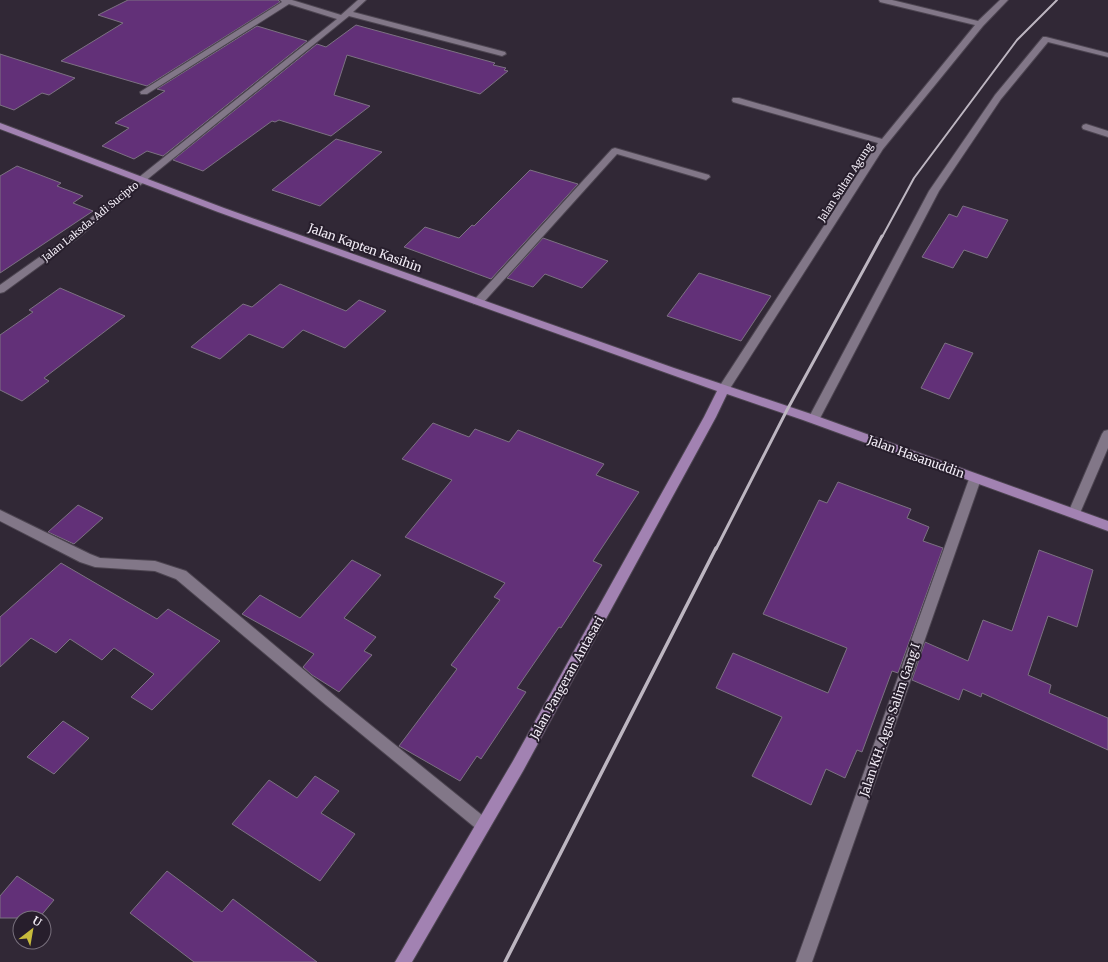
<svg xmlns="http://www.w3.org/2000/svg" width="1108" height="962" font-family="Merriweather,serif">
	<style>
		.building { fill: #623078; stroke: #7c7182 }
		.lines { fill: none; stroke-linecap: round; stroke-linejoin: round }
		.minor-casing { stroke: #4d4551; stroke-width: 2 }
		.major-casing { stroke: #4d4551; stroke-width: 2 }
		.minor { fill: #827788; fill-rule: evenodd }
		.major { fill: #a282b2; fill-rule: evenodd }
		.rail-far2 { stroke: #bdb6c1; stroke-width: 2 }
		.rail-far1 { stroke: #bdb6c1; stroke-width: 3 }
		.rail { stroke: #bdb6c1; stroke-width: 3.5 }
		.labels { text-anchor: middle; stroke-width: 4; stroke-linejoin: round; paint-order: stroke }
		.far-street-label { font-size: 10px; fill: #f2ecf6; stroke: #271e2c }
		.street-label { font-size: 12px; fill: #f2ecf6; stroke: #271e2c }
	</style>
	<rect width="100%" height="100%" fill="#312836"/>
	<path class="building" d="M128,0H278L280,2L147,86L61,61L123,23L98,15Z
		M356,25L495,63L493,65L506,68L504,70L508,71L480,94L347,55L334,95L370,106L331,136L279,120L275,122L272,121L203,171L173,160L317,44L326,47Z
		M257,26L307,41L163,156L147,151L134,159L102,146L129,128L115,123L165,91L157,89Z
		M0,54L75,78L49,95L42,93L14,110L0,105Z
		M336,139L382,152L320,206L272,190Z
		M17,166L61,183L57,186L83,196L73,203L93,211L0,273V176Z
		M530,170L578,184L491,279L404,247L425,227L459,238L472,225L474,226Z
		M963,206L1008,220L987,258L964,250L953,268L922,257L949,214L957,217Z
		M543,238L608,261L582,288L545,274L533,287L507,278Z
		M699,273L771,296L741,341L667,316Z
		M280,284L346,311L359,300L386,311L345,348L303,330L283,348L249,334L220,359L191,347L243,304L252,307Z
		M60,288L125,316L44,378L49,381L22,401L0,390V335L33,312L29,310Z
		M945,343L973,353L949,399L921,388Z
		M433,423L469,437L475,429L509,442L518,430L604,464L596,475L639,492L593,561L602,565L561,628L559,627L517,688L526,692L481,759L477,756L460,781L399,746L457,669L451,665L500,600L494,597L505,583L405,537L452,480L402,459Z
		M838,482L911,509L907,518L929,527L923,541L943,548L898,673L892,671L862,752L857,750L845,778L826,769L811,805L752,776L782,717L716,688L733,653L828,693L847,648L763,614L819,500L827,503Z
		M78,505L103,518L74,544L48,532Z
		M1039,550L1093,570L1077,627L1048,616L1028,675L1051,685L1049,693L1108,718V750L982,693L981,697L963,689L959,700L912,680L925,642L968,661L983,620L1012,631Z
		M352,560L381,575L344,618L376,637L364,651L372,655L339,692L312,675L303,667L314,654L242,614L260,595L300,618Z
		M61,563L157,619L168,609L220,641L152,710L131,697L154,674L114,648L102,660L70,639L56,653L31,638L0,667V617Z
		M63,721L89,738L54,774L27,757Z
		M315,776L339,791L321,813L355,834L320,881L232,824L269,780L297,798Z
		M167,871L222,912L233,899L317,962H194L130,913Z
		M17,876L54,900L39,918H0V896Z"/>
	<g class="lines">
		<g class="minor-casing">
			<path id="minor" d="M280,0H292L341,15L358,0H366L353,12L505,52L506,54L502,56L349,16L144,182L78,238L4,292L0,293V285L72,234L138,178L337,19L289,4L147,94H141L140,92L282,2Z
				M879,0H892L978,21L1000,0H1008L983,26L883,149L727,393H719L717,390L719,387L878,143L733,102L732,100L733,98H739L882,139L975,25L880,2Z
				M1043,37H1046L1108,53V57L1048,42L1001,99L939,191L818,422H810L808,419L929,191L995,95Z
				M1086,124L1108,131V137L1083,129L1082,127L1083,125Z
				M615,148L709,175L710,177L706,180L617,154L482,304H474L473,302L474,300L612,149Z
				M1108,430V448L1080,513L1078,516L1074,518L1070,516L1068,513L1102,434L1104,431Z
				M975,475L979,476L981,479L812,962H796L969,479L971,476Z
				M0,510L90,554L100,558L155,561L186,571L336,697L488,820L491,825L488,830L483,832L478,830L326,705L176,579L155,571L95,567L80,562L0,521Z"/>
		</g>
		<g class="major-casing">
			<path id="major" d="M0,123L224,208L674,368L811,414L1108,521V531L803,420L727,394L716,417L523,771L412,962H395L513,761L704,417L717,391L218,212L0,129Z"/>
		</g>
		<use href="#minor" class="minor"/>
		<use href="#major" class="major"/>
		<path class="rail-far2" d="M882,237L914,178L1017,40L1057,0"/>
		<path class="rail-far1" d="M716,549L787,410L882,236"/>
		<path class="rail" d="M505,962L716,548"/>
	</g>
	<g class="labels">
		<g class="far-street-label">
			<text transform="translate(845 182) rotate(-57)" y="4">Jalan Sultan Agung</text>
			<text transform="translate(90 221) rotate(-39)" y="4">Jalan Laksda. Adi Sucipto</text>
		</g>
		<g class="street-label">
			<text transform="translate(365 248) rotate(20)" y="4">Jalan Kapten Kasihin</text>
			<text transform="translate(916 457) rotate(20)" y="4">Jalan Hasanuddin</text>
			<text transform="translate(567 678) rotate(-61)" y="4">Jalan Pangeran Antasari</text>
			<text transform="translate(890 720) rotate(-71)" y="4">Jalan KH. Agus Salim Gang I</text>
		</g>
	</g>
	<g transform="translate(32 930) rotate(31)"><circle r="19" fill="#271e2c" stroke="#78707d"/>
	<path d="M0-3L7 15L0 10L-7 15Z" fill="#c7bb3c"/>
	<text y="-6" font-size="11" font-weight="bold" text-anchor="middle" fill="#f2ecf6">U</text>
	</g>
</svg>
